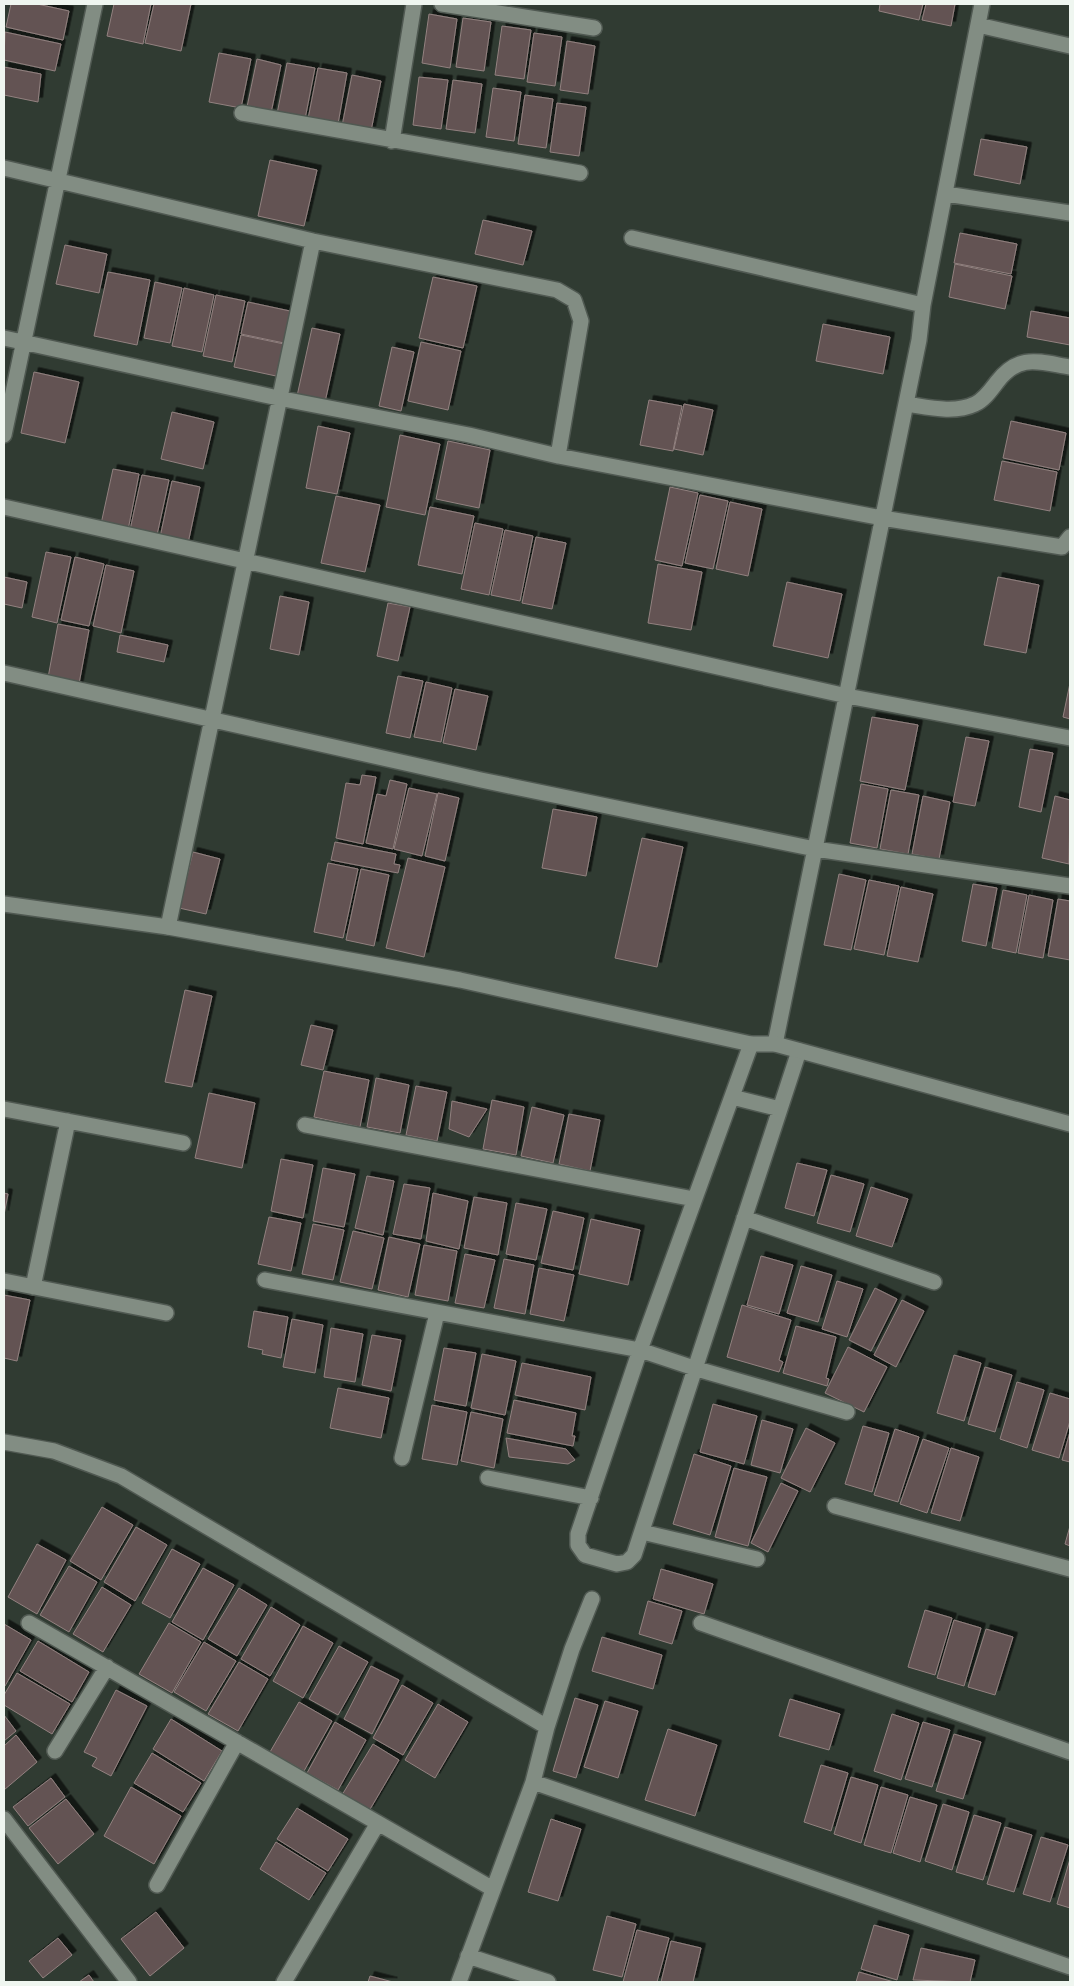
<svg xmlns="http://www.w3.org/2000/svg" width="1074" height="1986" font-family="'Exo 2',sans-serif">
	<style>
		.building { fill: #635352; stroke: #928180; filter: url(#shadow) }
		.lines { fill: none; stroke-linecap: round; stroke-linejoin: round }
		.street-casing { stroke: #505952; stroke-width: 18 }
		.secondary-casing { stroke: #505952; stroke-width: 18 }
		.street { stroke: #828d83; stroke-width: 15 }
		.secondary { stroke: #828d83; stroke-width: 15 }
	</style>
	<defs>
		<filter id="shadow"><feDropShadow dx="4.5" dy="-4.5" stdDeviation="0" flood-color="#0009"/></filter>
	</defs>
	<rect width="100%" height="100%" fill="#303b32"/>
	<path class="building" d="M11,4H37L69,11L63,40L6,27Z
		M114,4H151L143,44L107,36Z
		M154,4H191L181,51L145,43Z
		M880,4H923L919,20L879,11Z
		M926,4H955L951,26L922,20Z
		M429,14L457,19L450,68L422,63Z
		M463,18L491,22L484,71L456,67Z
		M502,26L531,30L524,79L495,75Z
		M5,32L61,44L55,71L4,60Z
		M534,33L562,37L555,86L527,82Z
		M567,41L595,46L588,94L560,90Z
		M219,53L251,59L241,108L209,102Z
		M257,59L281,65L271,113L247,107Z
		M287,63L315,68L305,119L277,114Z
		M4,67L41,74L38,102L4,95Z
		M318,68L347,73L338,124L308,119Z
		M352,75L381,81L371,131L342,126Z
		M419,77L448,80L441,129L413,125Z
		M453,80L482,84L475,133L446,129Z
		M493,88L521,92L514,141L486,137Z
		M525,95L553,99L546,148L518,144Z
		M557,103L586,107L579,156L550,152Z
		M981,139L1027,147L1020,184L974,175Z
		M270,160L317,170L304,226L258,216Z
		M483,220L532,231L523,265L475,254Z
		M960,233L1017,244L1011,274L954,263Z
		M65,245L107,254L99,293L56,284Z
		M955,264L1012,276L1005,309L949,297Z
		M108,272L150,280L137,345L94,336Z
		M433,277L477,286L463,348L419,338Z
		M155,282L182,288L170,343L144,338Z
		M184,288L214,295L202,352L172,346Z
		M216,295L245,301L232,362L203,356Z
		M248,302L290,311L284,343L241,334Z
		M1031,311L1070,318V345L1027,337Z
		M823,324L890,337L883,374L816,361Z
		M312,328L340,334L325,402L297,396Z
		M241,335L284,344L276,376L234,367Z
		M421,342L461,351L448,410L408,401Z
		M392,347L414,352L401,411L379,406Z
		M34,372L79,382L65,443L21,433Z
		M649,400L682,406L673,451L640,445Z
		M684,404L713,410L703,455L674,449Z
		M172,412L214,422L203,469L161,459Z
		M1011,421L1066,433L1059,470L1003,458Z
		M318,426L350,433L337,494L306,488Z
		M400,435L440,444L425,515L386,507Z
		M448,441L490,450L479,508L436,499Z
		M1002,461L1057,472L1050,511L994,500Z
		M113,469L139,474L128,530L101,524Z
		M142,475L169,480L157,535L130,530Z
		M172,481L200,487L187,548L159,542Z
		M670,487L698,493L682,566L655,560Z
		M700,495L728,501L713,569L685,563Z
		M336,496L380,505L365,572L321,563Z
		M730,502L762,509L748,576L716,569Z
		M430,507L474,516L462,574L418,565Z
		M475,523L503,529L489,595L461,589Z
		M505,530L533,536L520,601L491,595Z
		M536,537L566,543L552,609L522,603Z
		M46,552L71,557L57,623L32,617Z
		M75,557L104,564L89,626L61,620Z
		M658,564L702,572L691,630L648,623Z
		M106,565L134,571L121,633L93,626Z
		M4,577L27,582L22,608L4,604Z
		M998,577L1039,585L1026,653L984,645Z
		M787,582L842,594L828,658L773,646Z
		M280,596L309,602L299,655L270,649Z
		M388,603L410,607L398,661L377,656Z
		M58,624L89,630L78,689L47,683Z
		M120,635L168,645L164,662L117,652Z
		M398,676L423,681L410,738L386,733Z
		M426,682L452,688L441,742L414,737Z
		M1070,683V719L1063,717Z
		M455,689L488,696L476,750L443,743Z
		M872,717L918,725L905,790L860,781Z
		M966,737L989,741L975,806L953,802Z
		M1030,749L1053,753L1041,812L1019,807Z
		M362,775L376,777L363,844L336,838L346,783L360,785Z
		M390,780L407,784L393,849L366,843L377,794L386,796Z
		M861,784L888,789L877,848L850,843Z
		M409,788L437,794L422,856L394,849Z
		M891,790L919,795L908,854L880,849Z
		M438,793L459,798L445,861L425,856Z
		M923,796L950,802L939,859L912,854Z
		M1055,796L1070,800L1069,864L1042,858Z
		M553,809L597,817L586,876L542,868Z
		M642,838L683,847L657,967L615,958Z
		M335,842L396,854L394,864L400,865L398,873L331,860Z
		M193,852L220,859L206,914L179,908Z
		M408,858L445,867L424,957L386,948Z
		M328,863L358,869L343,938L314,932Z
		M361,869L389,875L374,946L346,940Z
		M839,874L866,880L851,950L824,945Z
		M869,880L899,886L884,955L854,949Z
		M973,884L997,888L986,946L962,941Z
		M901,887L933,894L918,962L887,956Z
		M1003,890L1027,895L1016,953L992,948Z
		M1029,895L1053,900L1043,958L1018,953Z
		M1058,899L1070,901V960L1048,956Z
		M185,990L212,996L192,1087L165,1082Z
		M311,1025L333,1030L323,1070L301,1065Z
		M324,1071L369,1080L360,1127L314,1117Z
		M376,1078L409,1085L400,1133L367,1127Z
		M416,1086L447,1092L437,1141L406,1135Z
		M209,1093L255,1103L242,1168L195,1158Z
		M492,1100L524,1107L516,1155L483,1149Z
		M452,1101L487,1109L469,1137L449,1129Z
		M532,1107L564,1115L553,1163L521,1156Z
		M569,1114L600,1120L590,1171L559,1164Z
		M281,1159L313,1165L303,1218L271,1211Z
		M797,1163L827,1170L814,1216L785,1208Z
		M323,1168L355,1174L344,1227L313,1221Z
		M831,1175L864,1184L850,1232L817,1223Z
		M367,1176L394,1181L383,1235L355,1228Z
		M404,1184L430,1188L421,1239L393,1234Z
		M871,1187L908,1199L892,1247L856,1236Z
		M4,1193L8,1194L4,1215Z
		M433,1193L468,1201L459,1249L426,1241Z
		M474,1197L507,1203L498,1255L464,1248Z
		M516,1203L547,1209L536,1260L506,1254Z
		M553,1211L584,1218L573,1270L541,1263Z
		M269,1217L301,1223L291,1271L258,1264Z
		M591,1219L640,1230L628,1285L579,1274Z
		M313,1224L344,1230L333,1280L302,1274Z
		M353,1231L384,1238L372,1289L340,1282Z
		M389,1237L420,1244L408,1297L378,1290Z
		M424,1245L457,1251L448,1301L415,1295Z
		M465,1254L495,1260L484,1308L455,1303Z
		M761,1256L793,1265L779,1314L747,1305Z
		M504,1259L534,1265L525,1314L494,1308Z
		M801,1266L832,1275L818,1322L787,1313Z
		M539,1268L574,1275L564,1321L530,1314Z
		M837,1281L863,1289L847,1337L822,1329Z
		M875,1288L897,1299L871,1351L849,1340Z
		M4,1295L30,1300L17,1361L4,1358Z
		M902,1300L924,1311L896,1367L874,1355Z
		M742,1305L791,1320L779,1360L783,1362L779,1372L727,1357Z
		M254,1311L288,1317L281,1358L262,1354L263,1350L248,1347Z
		M292,1319L323,1325L315,1373L283,1367Z
		M796,1326L836,1337L826,1378L829,1379L827,1386L783,1373Z
		M331,1328L363,1334L355,1382L324,1377Z
		M372,1335L401,1340L391,1391L362,1385Z
		M848,1347L887,1367L864,1412L825,1393Z
		M444,1348L476,1353L466,1406L434,1400Z
		M482,1354L516,1361L505,1415L471,1408Z
		M954,1355L981,1363L964,1421L937,1413Z
		M522,1363L591,1377L585,1410L515,1395Z
		M985,1367L1012,1375L995,1432L968,1424Z
		M1017,1382L1044,1390L1027,1448L1000,1439Z
		M338,1388L389,1398L381,1438L330,1428Z
		M1050,1393L1070,1399V1421L1059,1458L1032,1450Z
		M514,1400L576,1413L572,1436H575L573,1446L507,1433Z
		M713,1404L757,1416L744,1464L700,1452Z
		M432,1405L467,1412L457,1465L422,1459Z
		M471,1412L503,1419L494,1468L461,1461Z
		M762,1420L793,1429L780,1473L751,1465Z
		M863,1426L889,1433L872,1492L845,1484Z
		M806,1428L835,1443L810,1492L781,1478Z
		M895,1429L919,1437L898,1502L874,1495Z
		M1070,1432V1462L1062,1460Z
		M506,1438L566,1449L575,1460L568,1464L509,1457Z
		M923,1439L949,1448L927,1513L900,1504Z
		M951,1448L979,1457L960,1521L931,1513Z
		M694,1454L731,1466L710,1535L673,1524Z
		M734,1468L767,1477L748,1546L715,1537Z
		M781,1483L798,1491L768,1552L751,1543Z
		M102,1507L133,1525L101,1580L70,1561Z
		M1070,1526V1546L1065,1544Z
		M136,1527L167,1545L135,1601L104,1582Z
		M37,1544L66,1560L37,1614L8,1597Z
		M172,1549L200,1564L170,1618L142,1603Z
		M69,1566L97,1582L69,1632L40,1615Z
		M203,1568L234,1585L203,1640L172,1622Z
		M661,1569L713,1584L704,1614L653,1599Z
		M102,1587L131,1605L103,1652L73,1634Z
		M239,1588L267,1605L237,1656L208,1639Z
		M648,1601L682,1611L672,1644L639,1634Z
		M271,1607L300,1625L270,1676L241,1659Z
		M925,1610L952,1618L935,1675L908,1667Z
		M954,1620L981,1628L964,1686L937,1678Z
		M169,1623L201,1642L172,1693L139,1674Z
		M4,1624L31,1640L5,1686L4,1685Z
		M303,1626L333,1643L303,1698L273,1681Z
		M986,1629L1013,1637L995,1695L968,1687Z
		M602,1637L662,1655L653,1689L592,1671Z
		M38,1641L89,1672L72,1702L20,1671Z
		M204,1642L236,1661L206,1711L174,1692Z
		M339,1646L368,1662L338,1715L309,1699Z
		M239,1662L268,1679L238,1731L208,1714Z
		M371,1666L399,1680L372,1734L344,1719Z
		M17,1673L70,1704L52,1734L4,1705V1695Z
		M402,1685L433,1703L403,1755L373,1738Z
		M116,1690L147,1706L111,1776L92,1766L97,1758L84,1752Z
		M575,1698L598,1705L576,1778L553,1771Z
		M790,1699L840,1714L829,1750L779,1736Z
		M605,1701L638,1711L618,1778L584,1767Z
		M299,1702L332,1721L304,1771L270,1752Z
		M438,1704L468,1722L435,1778L405,1760Z
		M892,1714L919,1723L901,1780L874,1771Z
		M4,1715L16,1731L4,1741Z
		M171,1719L222,1751L204,1781L153,1749Z
		M335,1722L366,1740L338,1790L307,1773Z
		M923,1722L950,1730L932,1787L905,1779Z
		M668,1729L717,1745L695,1816L645,1800Z
		M954,1734L981,1742L963,1799L936,1791Z
		M16,1735L37,1762L4,1790V1746Z
		M373,1744L399,1760L369,1811L342,1795Z
		M152,1753L201,1783L183,1812L134,1783Z
		M821,1765L848,1773L831,1831L804,1822Z
		M851,1777L878,1785L861,1843L834,1834Z
		M51,1778L65,1797L28,1826L13,1807Z
		M131,1787L181,1816L154,1864L104,1836Z
		M881,1787L908,1795L891,1853L864,1845Z
		M910,1797L937,1805L920,1862L893,1853Z
		M66,1799L94,1834L58,1864L29,1828Z
		M943,1804L969,1812L952,1870L925,1861Z
		M297,1808L348,1839L328,1871L277,1839Z
		M974,1815L1001,1823L983,1880L956,1872Z
		M551,1819L581,1829L558,1901L528,1892Z
		M1005,1827L1032,1835L1014,1892L987,1884Z
		M1041,1837L1068,1845L1050,1902L1023,1894Z
		M276,1842L326,1873L309,1900L260,1869Z
		M1070,1859V1908L1057,1904Z
		M156,1912L184,1948L150,1976L121,1939Z
		M607,1916L636,1924L622,1977L593,1970Z
		M874,1925L909,1935L897,1980L861,1969Z
		M637,1930L669,1938L657,1982H623Z
		M58,1938L72,1955L43,1978L29,1961Z
		M671,1941L701,1948L693,1982H661Z
		M921,1948L975,1960L970,1982L913,1980Z
		M859,1972L894,1982H856Z
		M89,1975L94,1982H79Z
		M370,1976L393,1982H368Z"/>
	<g class="lines">
		<g class="street-casing">
			<path id="street" d="M442,4L594,28
				M978,25L1070,46
				M242,113L580,173
				M392,141L414,4
				M4,168L313,241L557,290L574,300L581,321L558,456
				M946,194L1070,213
				M632,238L923,305
				M4,338L278,398L469,435L558,456L882,518L1062,547L1070,537
				M906,404C927,407 954,414 975,404C984,400 991,390 997,382C1019,353 1039,362 1070,367
				M4,435L95,4
				M4,507L847,696L1070,738
				M4,673L481,780L815,849L1070,886
				M168,927L313,241
				M751,1044L640,1350L578,1534V1545L585,1555L617,1564L627,1562L634,1555L799,1051
				M775,1044L919,340L923,305L982,4
				M732,1097L780,1109
				M4,1109L183,1143
				M305,1125L694,1199
				M744,1218L934,1282
				M265,1280L640,1350L697,1369L847,1412
				M4,1281L166,1313
				M33,1287L68,1121
				M4,1442L54,1451L121,1476L547,1727L533,1782
				M402,1458L437,1313
				M488,1478L591,1498
				M835,1506L1070,1569
				M642,1532L757,1559
				M29,1623L493,1889
				M701,1623L1070,1752
				M547,1727L572,1649L592,1599
				M55,1751L107,1667
				M4,1819L129,1982
				M157,1885L237,1742
				M468,1956L548,1982
				M284,1982L378,1823
				M459,1982L533,1782L1070,1967"/>
		</g>
		<g class="secondary-casing">
			<path id="secondary" d="M4,904L168,927L460,980L751,1044H775L1070,1124"/>
		</g>
		<use href="#street" class="street"/>
		<use href="#secondary" class="secondary"/>
	</g>
	<rect width="1074" height="1986" fill="none" stroke="#eff6f0" stroke-width="10"/>
</svg>
